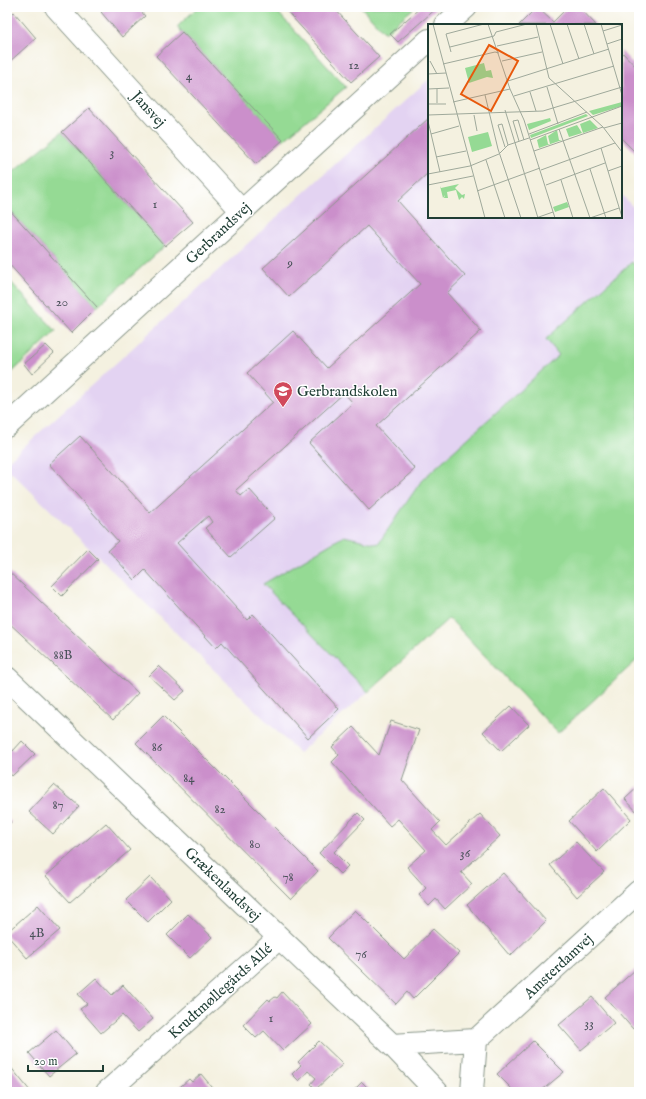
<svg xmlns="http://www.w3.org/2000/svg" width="646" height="1099" font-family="'IM FELL English',serif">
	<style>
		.built { fill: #e3d3f2 }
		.green { fill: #95da94; stroke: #5a8c64 }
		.building { fill: #cb8fcb }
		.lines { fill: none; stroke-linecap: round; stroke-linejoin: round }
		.street-casing { stroke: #8a978a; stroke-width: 24 }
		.street { stroke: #fff; stroke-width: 22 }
		.labels { text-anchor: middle; stroke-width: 3; stroke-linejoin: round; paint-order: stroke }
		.number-label { font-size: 13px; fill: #4a525a }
		.street-label { font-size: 15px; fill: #1f3d34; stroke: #fff }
		.poi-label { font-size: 15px; fill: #1f3d34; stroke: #fff; text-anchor: start }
		.inset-road { fill: none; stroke: #9fa99b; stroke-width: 1 }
		.view { fill: #e8590c; fill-opacity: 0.15; stroke: #e8590c; stroke-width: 2 }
		.inset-edge { fill: none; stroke: #1f3d34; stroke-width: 2 }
	</style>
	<rect width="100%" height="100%" fill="#fff"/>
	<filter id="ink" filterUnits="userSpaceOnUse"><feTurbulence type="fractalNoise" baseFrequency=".025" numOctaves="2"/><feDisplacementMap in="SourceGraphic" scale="8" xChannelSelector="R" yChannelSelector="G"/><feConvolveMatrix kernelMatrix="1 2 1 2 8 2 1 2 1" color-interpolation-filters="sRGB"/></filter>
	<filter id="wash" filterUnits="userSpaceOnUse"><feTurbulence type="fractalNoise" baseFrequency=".012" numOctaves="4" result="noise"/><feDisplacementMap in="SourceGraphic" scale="16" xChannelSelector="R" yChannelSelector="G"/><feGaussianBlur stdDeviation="0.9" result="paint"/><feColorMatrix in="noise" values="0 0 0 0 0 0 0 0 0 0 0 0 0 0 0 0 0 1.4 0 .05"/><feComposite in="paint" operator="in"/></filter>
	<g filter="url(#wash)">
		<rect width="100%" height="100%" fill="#f4f1e0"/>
		<path class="built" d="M429,79V217H621V194L633,207L638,232L632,262L547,339L559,355L422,480L378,544L344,536L263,584L368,692L299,753L7,468V462Z"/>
		<path class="green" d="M198,7H273L346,87L283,140L177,27Z
			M361,7H415L385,33Z
			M62,132L165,246L97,307L7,207V177Z
			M632,262L639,270V658L558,733L449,618L368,692L263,584L344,536L378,544L422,480L559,355L546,339Z
			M7,278L56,331L7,377Z"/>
		<g id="blocks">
			<path class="building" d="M108,7H137L145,16L122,37L101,12Z
				M283,7H333L379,57L351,82Z
				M421,7H438L398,42L390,34Z
				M537,7L553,22L568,7H579L596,25H519Z
				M14,12L36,38L8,63L7,61V18Z
				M182,32L283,140L256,164L156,56Z
				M621,51L639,70V156L621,138Z
				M89,108L193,222L165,246L62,132Z
				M429,118V172L398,201L465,276L447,293L481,331L376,426L415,469L369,510L309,443L353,403L344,393L236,490L241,496L249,489L275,518L231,557L205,528L212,522L208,516L177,543L247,620L253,614L339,709L308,738L222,642L216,648L145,570L135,580L108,550L118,541L49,464L80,436L150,513L273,402L247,373L293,331L327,368L420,284L367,226L289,297L263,268Z
				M7,207L97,307L71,333L7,262Z
				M46,345L54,353L32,374L24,364Z
				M88,549L98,559L62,596L52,586Z
				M7,570L138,693L113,720L7,621Z
				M159,666L185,691L175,700L149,676Z
				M511,706L529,725L501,751L483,732Z
				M163,716L318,871L291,899L136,743Z
				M391,721L419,730L402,780L440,822L432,830L446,845L480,814L500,836L461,872L472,884L445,909L436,899L429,906L419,895L426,888L407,867L426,850L398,819L390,826L332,762L339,755L332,747L353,727L379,755Z
				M22,741L35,754L12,776L7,770V745L13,751Z
				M54,785L79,806L53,834L29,812Z
				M639,786V814L625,799Z
				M604,788L631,819L597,852L569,821Z
				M358,813L365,820L334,852L348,866L340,874L319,853Z
				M7,818L11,822L7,827Z
				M106,823L130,850L70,902L46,876Z
				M576,842L604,872L577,897L550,865Z
				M503,873L546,921L510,956L467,905Z
				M150,877L171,899L148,922L126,900Z
				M38,905L60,930L27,958L7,935V932Z
				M355,910L404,959L433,929L459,953L413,999L407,992L396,1004L328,938Z
				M188,914L212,937L190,958L167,935Z
				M636,969L639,972V1024L633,1029L605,997Z
				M96,978L112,995L123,985L153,1019L138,1032L122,1015L101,1033L80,1009L87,1004L78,994Z
				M282,992L312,1024L283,1051L264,1031L256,1038L243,1025L268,999L270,1001L275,997L277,998Z
				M592,997L614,1023L581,1050L559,1025Z
				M56,1030L76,1054L49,1076L29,1053Z
				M319,1041L343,1064L316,1089L311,1084L316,1078L308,1071L299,1081L292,1074L301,1065L298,1062Z
				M533,1041L564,1072L540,1092H515L497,1074Z
				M9,1065L31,1092H7V1067Z
				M201,1074L216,1092H174L189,1079L192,1082Z
				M362,1082L372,1092H352Z"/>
		</g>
	</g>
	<g filter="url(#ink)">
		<use href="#blocks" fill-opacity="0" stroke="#8a978a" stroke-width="1"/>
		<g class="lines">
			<g class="street-casing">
				<path id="street" d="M56,7L241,210
					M446,25L466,7
					M7,426L429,40
					M7,678L392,1045L437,1092
					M392,1045L476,1040L639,891
					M107,1092L279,938
					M472,1092L476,1040"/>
			</g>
			<use href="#street" class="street"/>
		</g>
	</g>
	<defs>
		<g id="school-pin" transform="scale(1)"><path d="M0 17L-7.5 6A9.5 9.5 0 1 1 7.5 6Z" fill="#d1495b" stroke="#fff"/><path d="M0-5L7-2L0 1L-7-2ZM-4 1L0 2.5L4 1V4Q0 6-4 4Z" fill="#fff"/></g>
	</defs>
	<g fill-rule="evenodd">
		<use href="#school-pin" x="283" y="391"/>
	</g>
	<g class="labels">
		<g class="number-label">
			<text x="354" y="69">12</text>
			<text x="189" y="80">4</text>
			<text x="112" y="156">3</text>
			<text x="155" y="208">1</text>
			<text x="290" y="267">9</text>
			<text x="62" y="306">20</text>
			<text x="63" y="659">88B</text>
			<text x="157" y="751">86</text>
			<text x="189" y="782">84</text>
			<text x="58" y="809">87</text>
			<text x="220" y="813">82</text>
			<text x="255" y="848">80</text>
			<text x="465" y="857">36</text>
			<text x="288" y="881">78</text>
			<text x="37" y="937">4B</text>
			<text x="361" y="958">76</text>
			<text x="271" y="1022">1</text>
			<text x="589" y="1027">33</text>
		</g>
		<g class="street-label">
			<text transform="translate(149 109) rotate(48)" y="5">Jansvej</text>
			<text transform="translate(218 233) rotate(-43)" y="5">Gerbrandsvej</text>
			<text transform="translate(223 884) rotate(44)" y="5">Grækenlandsvej</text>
			<text transform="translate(558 966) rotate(-43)" y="5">Amsterdamvej</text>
			<text transform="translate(220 991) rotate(-42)" y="5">Krudtmøllegårds Allé</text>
		</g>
		<g class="poi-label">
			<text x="297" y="396">Gerbrandskolen</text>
		</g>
	</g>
	<g transform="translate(428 24)">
		<rect width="194" height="194" fill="#f4f1e0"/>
		<path d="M56,39L58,47L63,46L65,54L59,53L41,59L37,44ZM194,78V82L165,91L161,87ZM158,90L160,92L103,114L102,111ZM122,94L123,97L101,106L99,100ZM162,96L170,104L155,109L152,100ZM149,101L154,109L141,113L138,105ZM129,106L131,116H134L111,124L109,116L118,111L120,120H122L120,112ZM60,108L64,122L44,128L40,113ZM31,160L27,164L34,171L37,170L36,175L34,173L31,176L28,166L19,168L20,174H16L17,171L15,174L12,162L13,164ZM139,178L141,183L127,188L125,183Z" fill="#95da94"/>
		<path class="inset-road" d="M5,0L57,194M60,0L82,65L96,96L127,194M108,0L121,54L175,103L194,128M122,0L135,40M139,0L151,35M156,0L166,30M173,0L194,71M175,7L194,1M68,8L99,0M179,20L194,15M69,22L110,13M22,23L66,12L68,8M23,28L18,10L56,0M2,37L9,50M74,37L114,28M15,40L67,28L71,29M0,50L18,49M80,57L181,25M119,63L130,100M0,65L21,64M9,65V79M102,68L108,87M57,71L70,125L93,194M86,72L186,42M25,78L82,65M0,80H18M77,86L110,194M0,91L115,87L194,63M46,91L49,107M0,97L12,148M176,104L194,99M131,105L162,194M3,110L31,102M101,110L159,88M102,116L194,82M91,117L85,97L90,96L96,116M77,123L70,101L74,100L80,121M173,124L194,193M106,127L175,103M8,133L38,127M58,136L77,194M162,145L178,194M113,146L187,119M180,147L194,142M0,150L42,142L71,130L80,121L101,114M133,156L145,194M0,161L45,152M118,161L177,139M49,167L112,144M108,194L125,188M162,194L191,184"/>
		<path class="view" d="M61,21L90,37L63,87L33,70Z"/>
		<rect width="194" height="194" class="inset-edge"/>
	</g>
	<rect width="646" height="1099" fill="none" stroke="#fff" stroke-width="24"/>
	<path d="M28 1065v6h75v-6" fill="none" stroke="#1f3d34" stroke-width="2"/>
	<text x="34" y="1065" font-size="12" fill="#1f3d34" stroke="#ffffff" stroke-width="3" paint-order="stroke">20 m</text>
</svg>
